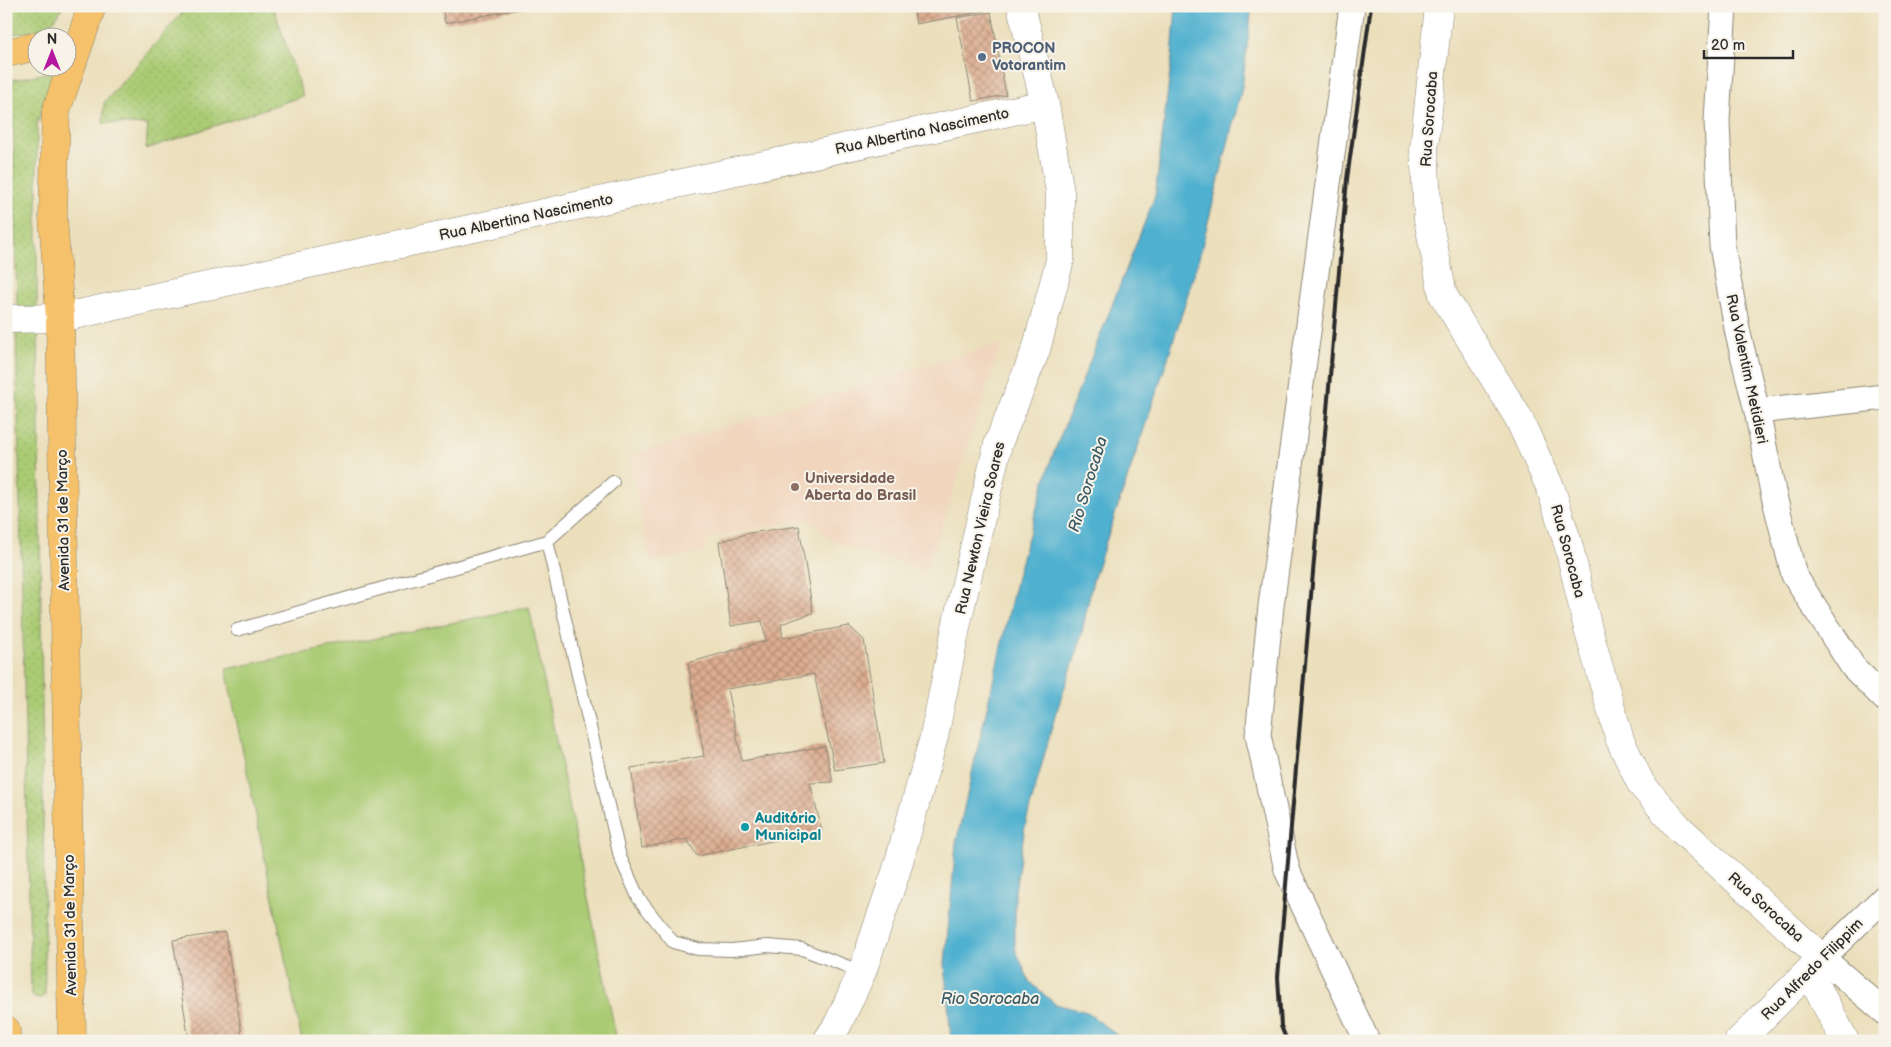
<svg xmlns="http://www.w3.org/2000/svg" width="1891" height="1047" font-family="'Balsamiq Sans',sans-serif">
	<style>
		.built { fill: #f1d5bd }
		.green { fill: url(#green-dots); stroke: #6a7b4f }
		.pitch { fill: #aacb73; stroke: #6a7b4f }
		.water { fill: #50b0cf; stroke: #3e6e7d }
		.building { fill: url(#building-cross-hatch) }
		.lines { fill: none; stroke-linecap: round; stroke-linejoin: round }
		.service-casing { stroke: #8b8574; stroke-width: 14 }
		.minor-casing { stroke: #8b8574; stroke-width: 27 }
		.tertiary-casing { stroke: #8b8574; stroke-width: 29 }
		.trunk-casing { stroke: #8b8574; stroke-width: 29 }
		.service { stroke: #fff; stroke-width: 12 }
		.minor { stroke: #fff; stroke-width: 25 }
		.tertiary { stroke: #fff; stroke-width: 28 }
		.trunk { stroke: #f5c16b; stroke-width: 28 }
		.rail { stroke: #2b2b2b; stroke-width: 4 }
		.service-dot { fill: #5c6f8a; stroke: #f7f3e8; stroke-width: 2 }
		.education-dot { fill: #8d6e63; stroke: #f7f3e8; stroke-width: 2 }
		.culture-dot { fill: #0f9aa8; stroke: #f7f3e8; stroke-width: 2 }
		.labels { text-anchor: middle; stroke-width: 4; stroke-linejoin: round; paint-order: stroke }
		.service-label { font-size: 15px; font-weight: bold; fill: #4e5e75; stroke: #f7f3e8; text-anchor: start }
		.street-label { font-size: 15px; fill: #2b2b2b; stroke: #f7f3e8 }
		.education-label { font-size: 15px; font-weight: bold; fill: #785e54; stroke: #f7f3e8; text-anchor: start }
		.culture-label { font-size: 15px; font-weight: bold; fill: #0d838f; stroke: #f7f3e8; text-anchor: start }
		.water-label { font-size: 16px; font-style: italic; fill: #385a64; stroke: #f7f3e8 }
	</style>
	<defs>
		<pattern id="green-dots" width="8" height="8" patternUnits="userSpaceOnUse" patternTransform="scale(1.25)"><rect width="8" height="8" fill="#aacb73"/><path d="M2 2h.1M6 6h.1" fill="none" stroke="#92ae64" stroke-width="1.8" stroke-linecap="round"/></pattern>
		<pattern id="building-cross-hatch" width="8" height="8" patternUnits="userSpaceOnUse" patternTransform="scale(1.25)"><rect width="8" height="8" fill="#ddad90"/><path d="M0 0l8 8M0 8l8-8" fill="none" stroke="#b38d76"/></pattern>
	</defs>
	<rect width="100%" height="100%" fill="#f7f3e8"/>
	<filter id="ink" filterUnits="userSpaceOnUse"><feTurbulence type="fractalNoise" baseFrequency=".02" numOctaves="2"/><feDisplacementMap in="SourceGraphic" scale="10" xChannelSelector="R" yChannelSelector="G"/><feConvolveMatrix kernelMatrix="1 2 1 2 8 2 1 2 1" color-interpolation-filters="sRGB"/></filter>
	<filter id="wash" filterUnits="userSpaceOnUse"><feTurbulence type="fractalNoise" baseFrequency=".0096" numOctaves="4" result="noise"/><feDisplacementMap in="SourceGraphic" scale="20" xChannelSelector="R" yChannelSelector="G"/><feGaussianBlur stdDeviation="1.12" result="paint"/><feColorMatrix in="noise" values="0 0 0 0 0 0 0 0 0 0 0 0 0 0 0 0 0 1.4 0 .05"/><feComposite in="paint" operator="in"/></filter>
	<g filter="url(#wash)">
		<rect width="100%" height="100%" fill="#ebdfbc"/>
		<path class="built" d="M1001,343L927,571L833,541L807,519L706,539L707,551L651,562L629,456Z"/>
		<path class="green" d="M12,6H62C54,29 34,32 12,34Z
			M188,6H273L303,96L146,149L148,125L103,123L104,103Z
			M56,71L37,124V308H17L12,80Z
			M16,326L38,327L45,995L41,998H35L31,995Z"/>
		<path class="pitch" d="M529,607L617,1041H302L226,669Z"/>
		<path class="water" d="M1176,6H1252L1242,88L1199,258L1168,358L1093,580L1079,646L1055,716L1025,826L1015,891V948L1029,981L1055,1004L1087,1012L1124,1041H951L945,963L956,843L1019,568L1051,460L1155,196L1172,56Z"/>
		<g id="blocks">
			<path class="building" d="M442,6H529V7L445,23Z
				M913,6H984L985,11L916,24Z
				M991,12L1006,95L973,101L957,18Z
				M799,526L813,613L781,624L783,638L849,626L864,640L884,763L835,770L814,674L727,689L742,761L825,746L833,782L810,783L822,831L697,856L687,839L642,848L631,768L704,756L688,663L766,641L762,621L731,626L719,542L749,533Z
				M225,932L243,1041H189L173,940Z"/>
		</g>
	</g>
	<g filter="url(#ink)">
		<use href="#blocks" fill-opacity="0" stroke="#8b8574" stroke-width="1"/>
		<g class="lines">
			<g class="service-casing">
				<path id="service" d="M547,541L613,482
					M237,630L547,541L620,857L639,899L673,942L698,949L732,950L768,946L802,949L862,972"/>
			</g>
			<g class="minor-casing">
				<path id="minor" d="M1352,6L1271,606L1258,735L1287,870L1367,1041
					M1724,6L1717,120L1722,246L1738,334L1757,411L1773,492L1794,575L1853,667L1885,699
					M1757,411L1885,397
					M1885,897L1822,958L1885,1012"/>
			</g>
			<g class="tertiary-casing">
				<path id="tertiary" d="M1439,6L1424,148L1428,219L1443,295L1518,417L1551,489L1569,547L1588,629L1620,740L1641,784L1679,828L1822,958L1739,1041
					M6,319L60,318L1045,104
					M1809,972L1845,1041
					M827,1041L838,1024L862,972L896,872L934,737L958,618L998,444L1036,350L1060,260V192L1045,104L1021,6"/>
			</g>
			<g class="trunk-casing">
				<path id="trunk" d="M6,53L38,46
					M6,1030V1041
					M72,1041L60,318L53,216L56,111L92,6"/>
			</g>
			<use href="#service" class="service"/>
			<use href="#minor" class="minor"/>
			<use href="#tertiary" class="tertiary"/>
			<use href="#trunk" class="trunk"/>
			<path class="rail" d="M1287,1041L1281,1026L1278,977L1347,179L1371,6"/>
		</g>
	</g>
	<circle class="service-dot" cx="982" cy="57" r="5"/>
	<circle class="education-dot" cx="795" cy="487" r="5"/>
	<circle class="culture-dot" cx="745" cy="827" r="5"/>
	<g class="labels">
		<g class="service-label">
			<text x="992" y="53">PROCON<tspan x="992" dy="17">Votorantim</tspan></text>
		</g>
		<g class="street-label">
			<text transform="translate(1429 119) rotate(-86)" y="5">Rua Sorocaba</text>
			<text transform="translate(922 131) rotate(-12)" y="5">Rua Albertina Nascimento</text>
			<text transform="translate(526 217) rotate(-12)" y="5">Rua Albertina Nascimento</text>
			<text transform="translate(1747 369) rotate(78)" y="5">Rua Valentim Metidieri</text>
			<text transform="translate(63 520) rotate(-91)" y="5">Avenida 31 de Março</text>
			<text transform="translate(980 528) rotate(-77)" y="5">Rua Newton Vieira Soares</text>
			<text transform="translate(1568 551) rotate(75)" y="5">Rua Sorocaba</text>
			<text transform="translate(1766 907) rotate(42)" y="5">Rua Sorocaba</text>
			<text transform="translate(70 925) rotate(-91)" y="5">Avenida 31 de Março</text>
			<text transform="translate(1812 969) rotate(-45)" y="5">Rua Alfredo Filippim</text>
		</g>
		<g class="education-label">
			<text x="805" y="483">Universidade<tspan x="805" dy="17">Aberta do Brasil</tspan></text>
		</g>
		<g class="culture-label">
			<text x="755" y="823">Auditório<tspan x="755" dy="17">Municipal</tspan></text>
		</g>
		<g class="water-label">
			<text transform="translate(1087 484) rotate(-73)" y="6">Rio Sorocaba</text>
			<text x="990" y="1004">Rio Sorocaba</text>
		</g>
	</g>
	<rect width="1891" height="1047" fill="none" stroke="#f7f3e8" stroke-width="25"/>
	<g transform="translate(52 52)"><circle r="24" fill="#f7f3e8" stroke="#a5a39c"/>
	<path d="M0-4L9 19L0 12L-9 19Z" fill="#b5179e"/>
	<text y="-8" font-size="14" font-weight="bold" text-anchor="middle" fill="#2b2b2b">N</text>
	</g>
	<path d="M1704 50v8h89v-8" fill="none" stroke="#2b2b2b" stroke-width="2.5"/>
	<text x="1711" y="50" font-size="15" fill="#2b2b2b" stroke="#f7f3e8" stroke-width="4" paint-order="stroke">20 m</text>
</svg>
